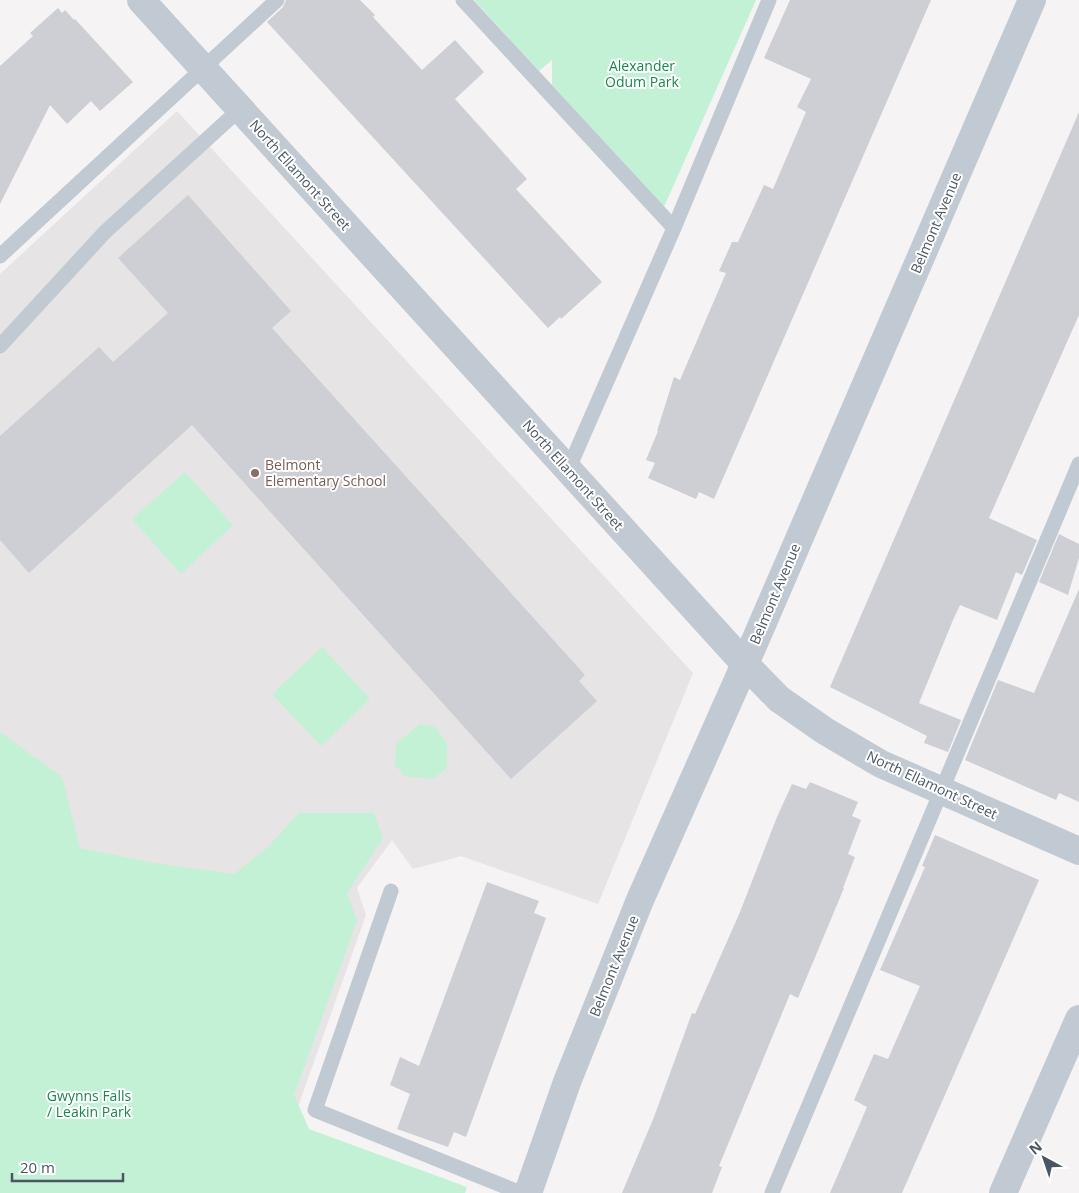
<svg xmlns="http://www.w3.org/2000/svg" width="1079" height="1193" font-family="'Open Sans',sans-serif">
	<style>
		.education { fill: #e6e4e5 }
		.green { fill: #c3f1d5 }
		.building { fill: #cdcfd5 }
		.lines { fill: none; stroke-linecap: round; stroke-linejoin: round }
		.service { stroke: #c1cad2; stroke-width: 15 }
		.minor { stroke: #c1cad2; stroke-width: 28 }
		.education-dot { fill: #8d6e63; stroke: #fff; stroke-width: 2 }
		.labels { text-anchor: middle; stroke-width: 4; stroke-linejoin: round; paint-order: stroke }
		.park-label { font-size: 14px; fill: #17864f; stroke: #fff }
		.street-label { font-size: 14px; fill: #4a5661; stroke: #fff }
		.education-label { font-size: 14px; fill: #785e54; stroke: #fff; text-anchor: start }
	</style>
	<rect width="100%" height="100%" fill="#f5f3f3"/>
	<path class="education" d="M177,111L693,673L598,904L461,856L413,869L392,840L357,888L366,915L293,1121L0,813V274Z"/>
	<path class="green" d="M474,0H756L664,207L552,85V60L539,71Z
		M185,472L233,525L181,574L132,519Z
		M322,647L370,699L321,746L272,694Z
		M420,724L435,727L447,743V768L433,779L405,776L395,765L396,744Z
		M0,732L62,777L80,848L154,863L234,874L267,848L299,813H374L383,838L347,893L357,921L294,1095L309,1129L467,1187L465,1193H0Z"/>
	<path class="building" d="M286,0H360L375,15L373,17L422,70L455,40L484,72L455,99L527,179L516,189L602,282L561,319L560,317L548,328L267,22L283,7Z
		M790,0H931L714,499L699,492L696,499L648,478L655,463L646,460L658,431H657L674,377L680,380L726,273L719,271L732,242H738L764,185L773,189L806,112L797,107L811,79L764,58Z
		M58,8L62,13L65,10L74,20L75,19L133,82L100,111L91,101L67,124L50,105L0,204V66L33,36L30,33Z
		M1079,112V315L989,518L1037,540L1022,575L1016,572L997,620L960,605L953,620L919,703L961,720L948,752L924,743L927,736L830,687Z
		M188,195L291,311L272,328L585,675L579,681L597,701L511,779L192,425L29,573L0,540V436L99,347L113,362L168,313L118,258Z
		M1059,534L1079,544V558L1068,595L1039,582Z
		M1079,589V802L1059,793L1056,800L965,760L998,680L1034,693Z
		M810,782L858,802L852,816L861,820L848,854L855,857L843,888H844L798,998L790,994L719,1166L722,1167L712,1193H622L654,1117L692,1013L695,1014L740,912L777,817L792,784L806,789Z
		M935,835L1039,880L902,1193H830L867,1107L854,1100L874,1054L888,1059L920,986L880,970L925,867L922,866Z
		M487,882L539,901L534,913L546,918L466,1137L454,1132L448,1147L397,1129L410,1094L390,1085L400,1057L419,1066Z"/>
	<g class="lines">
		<path class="service" d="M463,0L674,228
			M0,256L277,0
			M0,346L105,232L240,109
			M568,470L674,228L769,0
			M391,891L315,1110L521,1193
			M772,1193L1079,464"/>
		<path class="minor" d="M141,0L745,664L779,699L825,731L881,764L1079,851
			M528,1193L567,1082L640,900L745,664L1032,0
			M1003,1193L1079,1019"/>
	</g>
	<circle class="education-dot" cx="255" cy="473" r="5"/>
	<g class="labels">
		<g class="park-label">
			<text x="642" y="71">Alexander<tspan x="642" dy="16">Odum Park</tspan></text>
			<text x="89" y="1101">Gwynns Falls<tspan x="89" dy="16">/ Leakin Park</tspan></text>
		</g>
		<g class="street-label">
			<text transform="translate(300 175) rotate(48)" y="5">North Ellamont Street</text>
			<text transform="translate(936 223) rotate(-67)" y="5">Belmont Avenue</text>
			<text transform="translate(573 475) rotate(48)" y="5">North Ellamont Street</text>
			<text transform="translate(775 594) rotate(-67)" y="5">Belmont Avenue</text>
			<text transform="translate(932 785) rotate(25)" y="5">North Ellamont Street</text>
			<text transform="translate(614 966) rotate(-68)" y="5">Belmont Avenue</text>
		</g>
		<g class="education-label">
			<text x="265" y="470">Belmont<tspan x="265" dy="16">Elementary School</tspan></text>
		</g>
	</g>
	<g transform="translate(1044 1158) rotate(320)" stroke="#ffffff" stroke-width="4" paint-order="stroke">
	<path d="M0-4L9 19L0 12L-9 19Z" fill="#4a5661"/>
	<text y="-8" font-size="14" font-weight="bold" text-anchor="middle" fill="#4a5661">N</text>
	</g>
	<path d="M12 1173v8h111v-8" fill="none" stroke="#4a5661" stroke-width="2.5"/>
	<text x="20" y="1173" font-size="15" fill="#4a5661" stroke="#ffffff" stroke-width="4" paint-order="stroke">20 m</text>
</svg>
